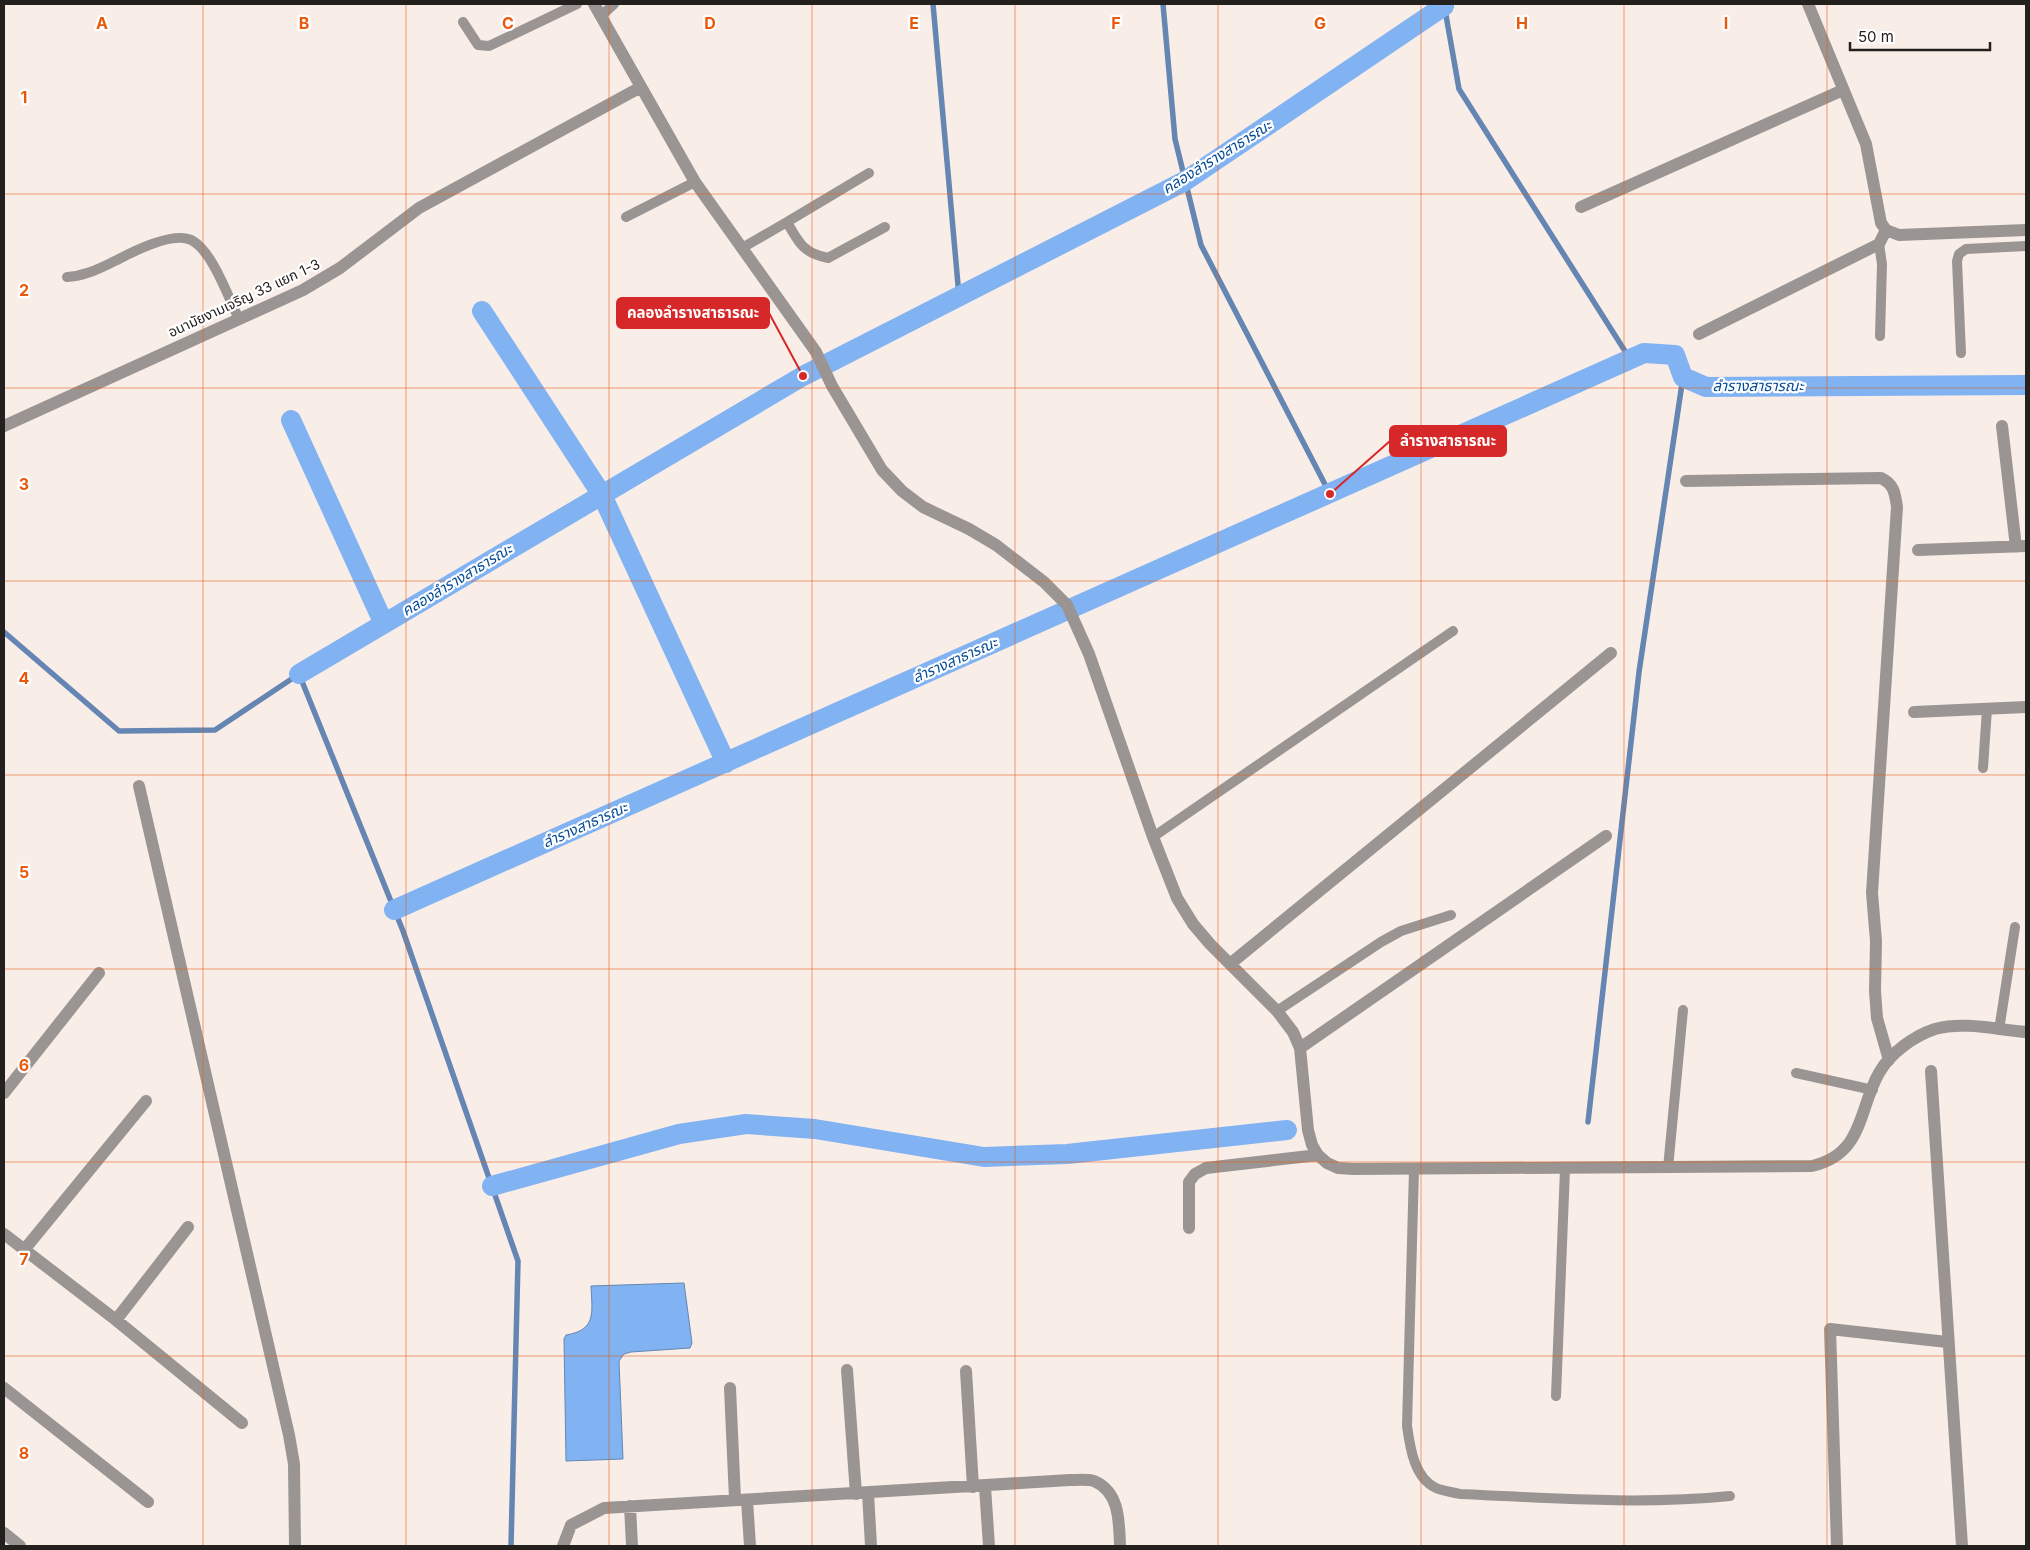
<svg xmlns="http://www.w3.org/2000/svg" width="2030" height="1550" font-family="Inter,'Noto Sans Thai',sans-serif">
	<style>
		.water { fill: #81b2f2; stroke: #6586b2 }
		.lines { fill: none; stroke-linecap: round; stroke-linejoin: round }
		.stream { stroke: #6586b2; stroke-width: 5.5 }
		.canal { stroke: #81b2f2; stroke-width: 20 }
		.service { stroke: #9a9593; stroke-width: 10 }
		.minor { stroke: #9a9593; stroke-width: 12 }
		.grid { fill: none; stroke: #e8590c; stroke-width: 1; stroke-opacity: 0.55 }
		.labels { text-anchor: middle; stroke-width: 4.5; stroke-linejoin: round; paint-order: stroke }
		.street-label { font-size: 14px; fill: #24201e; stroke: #fff }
		.water-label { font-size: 15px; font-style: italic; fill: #054b96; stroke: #fff }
		.grid-label { font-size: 16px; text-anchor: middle; font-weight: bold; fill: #e8590c; stroke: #fff; stroke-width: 4.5; stroke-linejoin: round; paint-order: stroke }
		.leader { fill: none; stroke: #d62828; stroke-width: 2 }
		.callout-dot { fill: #d62828; stroke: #fff; stroke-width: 2 }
		.callout { fill: #d62828; stroke: #d62828; stroke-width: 2 }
		.callout-label { font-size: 15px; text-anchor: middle; font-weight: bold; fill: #fff }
	</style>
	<rect width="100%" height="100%" fill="#f9ede8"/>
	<path class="water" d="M684,1283L692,1343L690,1348L631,1352L624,1354L619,1361L623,1459L566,1461L564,1339L566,1335C597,1330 592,1312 591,1286Z"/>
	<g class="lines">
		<path class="stream" d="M933,4L959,296
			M1163,4L1175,139L1201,245L1330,494
			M1444,4L1459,89L1630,359
			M4,632L119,731L215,730L299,674L403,931L518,1261L511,1546
			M1588,1122L1639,672L1683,377"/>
		<path class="canal" d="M482,311L602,495L726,763
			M291,420L384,624
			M299,674L803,376L1185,181L1444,6
			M394,910L1644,353L1675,355L1683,377L1706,387L2026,385
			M492,1186L679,1134L746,1124L815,1129L984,1157L1067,1154L1287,1130"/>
		<path class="service" d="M601,16L614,4
			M463,22L478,45L489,46L577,4
			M626,217L695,182
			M787,222L869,173
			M1879,244L1882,264L1880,336
			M742,248L787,222C799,243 803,253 828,258L885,227
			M67,277C86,276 100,268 117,260C134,251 175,230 193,241C213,253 228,297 239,319
			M1961,353L1957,261L1959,254L1966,249L2026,246
			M1983,768L1987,709
			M1153,837L1453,631
			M1277,1011L1381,942L1401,931L1451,915
			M1999,1030L2015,927
			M1796,1073L1873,1090
			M1668,1168L1683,1010
			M1414,1169L1407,1426C1410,1447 1414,1478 1436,1488C1443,1491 1452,1492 1460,1494C1550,1498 1639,1505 1730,1496
			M1556,1396L1565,1169"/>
		<path class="minor" d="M594,4L695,182L816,352L832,386L882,470L902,491L923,507L969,529L996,545L1044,582L1067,605L1089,654L1153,837L1177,898L1193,924L1210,944L1277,1011L1293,1032L1300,1048L1308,1130L1312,1145L1318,1155L1327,1163L1338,1168L1353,1169L1812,1166C1864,1154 1858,1110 1879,1073C1890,1053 1914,1036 1935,1029C1964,1021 1998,1030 2026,1032
			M1808,4L1866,144L1881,223L1886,230L1899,235L2026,230
			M1581,207L1843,90
			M1699,334L1879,244L1886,230
			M4,426L303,290L340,268L419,208L641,87
			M2002,426L2016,547
			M1686,481L1881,478C1894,484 1895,493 1897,507L1872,893L1876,941L1875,991L1877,1018L1889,1060
			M1918,550L2026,546
			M1914,712L2026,707
			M139,786L289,1435L294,1464L295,1546
			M1230,964L1611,653
			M1300,1048L1606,836
			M1931,1071L1962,1546
			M4,1093L99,973
			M1189,1228V1182L1195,1174L1206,1168L1318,1155
			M4,1234L116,1320L242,1423
			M24,1250L146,1101
			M116,1320L188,1227
			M847,1370L856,1494
			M966,1371L973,1487
			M4,1388L148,1502
			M730,1388L735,1499
			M985,1487L989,1546
			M868,1493L871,1546
			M747,1500L750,1546
			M630,1506L632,1546
			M4,1533L20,1546
			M563,1546L571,1525L604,1508L1070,1480C1077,1480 1087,1479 1094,1481C1120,1492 1119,1522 1120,1546
			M1837,1546L1830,1329L1947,1342"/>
	</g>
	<path class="grid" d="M203,4V1546M406,4V1546M609,4V1546M812,4V1546M1015,4V1546M1218,4V1546M1421,4V1546M1624,4V1546M1827,4V1546M4,194H2026M4,388H2026M4,581H2026M4,775H2026M4,969H2026M4,1162H2026M4,1356H2026"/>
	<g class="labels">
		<g class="street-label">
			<text transform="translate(244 298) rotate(-25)" y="5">อนามัยงามเจริญ 33 แยก 1-3</text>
		</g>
		<g class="water-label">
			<text transform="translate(1217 157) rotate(-32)" y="5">คลองลำรางสาธารณะ</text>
			<text x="1758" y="391">ลำรางสาธารณะ</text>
			<text transform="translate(457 580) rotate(-31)" y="5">คลองลำรางสาธารณะ</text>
			<text transform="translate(955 660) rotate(-24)" y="5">ลำรางสาธารณะ</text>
			<text transform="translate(585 825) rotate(-24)" y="5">ลำรางสาธารณะ</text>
		</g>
	</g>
	<g class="grid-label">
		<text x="102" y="29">A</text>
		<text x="304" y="29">B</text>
		<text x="508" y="29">C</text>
		<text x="710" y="29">D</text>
		<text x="914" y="29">E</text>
		<text x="1116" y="29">F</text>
		<text x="1320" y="29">G</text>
		<text x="1522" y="29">H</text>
		<text x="1726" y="29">I</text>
		<text x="24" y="103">1</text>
		<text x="24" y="296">2</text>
		<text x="24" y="490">3</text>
		<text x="24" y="684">4</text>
		<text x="24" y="878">5</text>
		<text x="24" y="1071">6</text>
		<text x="24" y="1265">7</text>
		<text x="24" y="1459">8</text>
	</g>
	<path class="leader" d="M803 376L769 313M1330 494L1390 441"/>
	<g class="callout-dot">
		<circle cx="803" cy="376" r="5"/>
		<circle cx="1330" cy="494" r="5"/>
	</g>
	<g class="callout">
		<rect x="617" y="298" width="152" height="30" rx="5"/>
		<rect x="1390" y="426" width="116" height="30" rx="5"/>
	</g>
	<g class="callout-label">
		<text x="693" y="318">คลองลำรางสาธารณะ</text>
		<text x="1448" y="446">ลำรางสาธารณะ</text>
	</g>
	<rect width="2030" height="1550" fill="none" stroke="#24201e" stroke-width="10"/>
	<path d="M1850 42v8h140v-8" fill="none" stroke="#24201e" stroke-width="2.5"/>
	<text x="1858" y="42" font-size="15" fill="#24201e" stroke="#ffffff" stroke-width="4" paint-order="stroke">50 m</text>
</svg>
